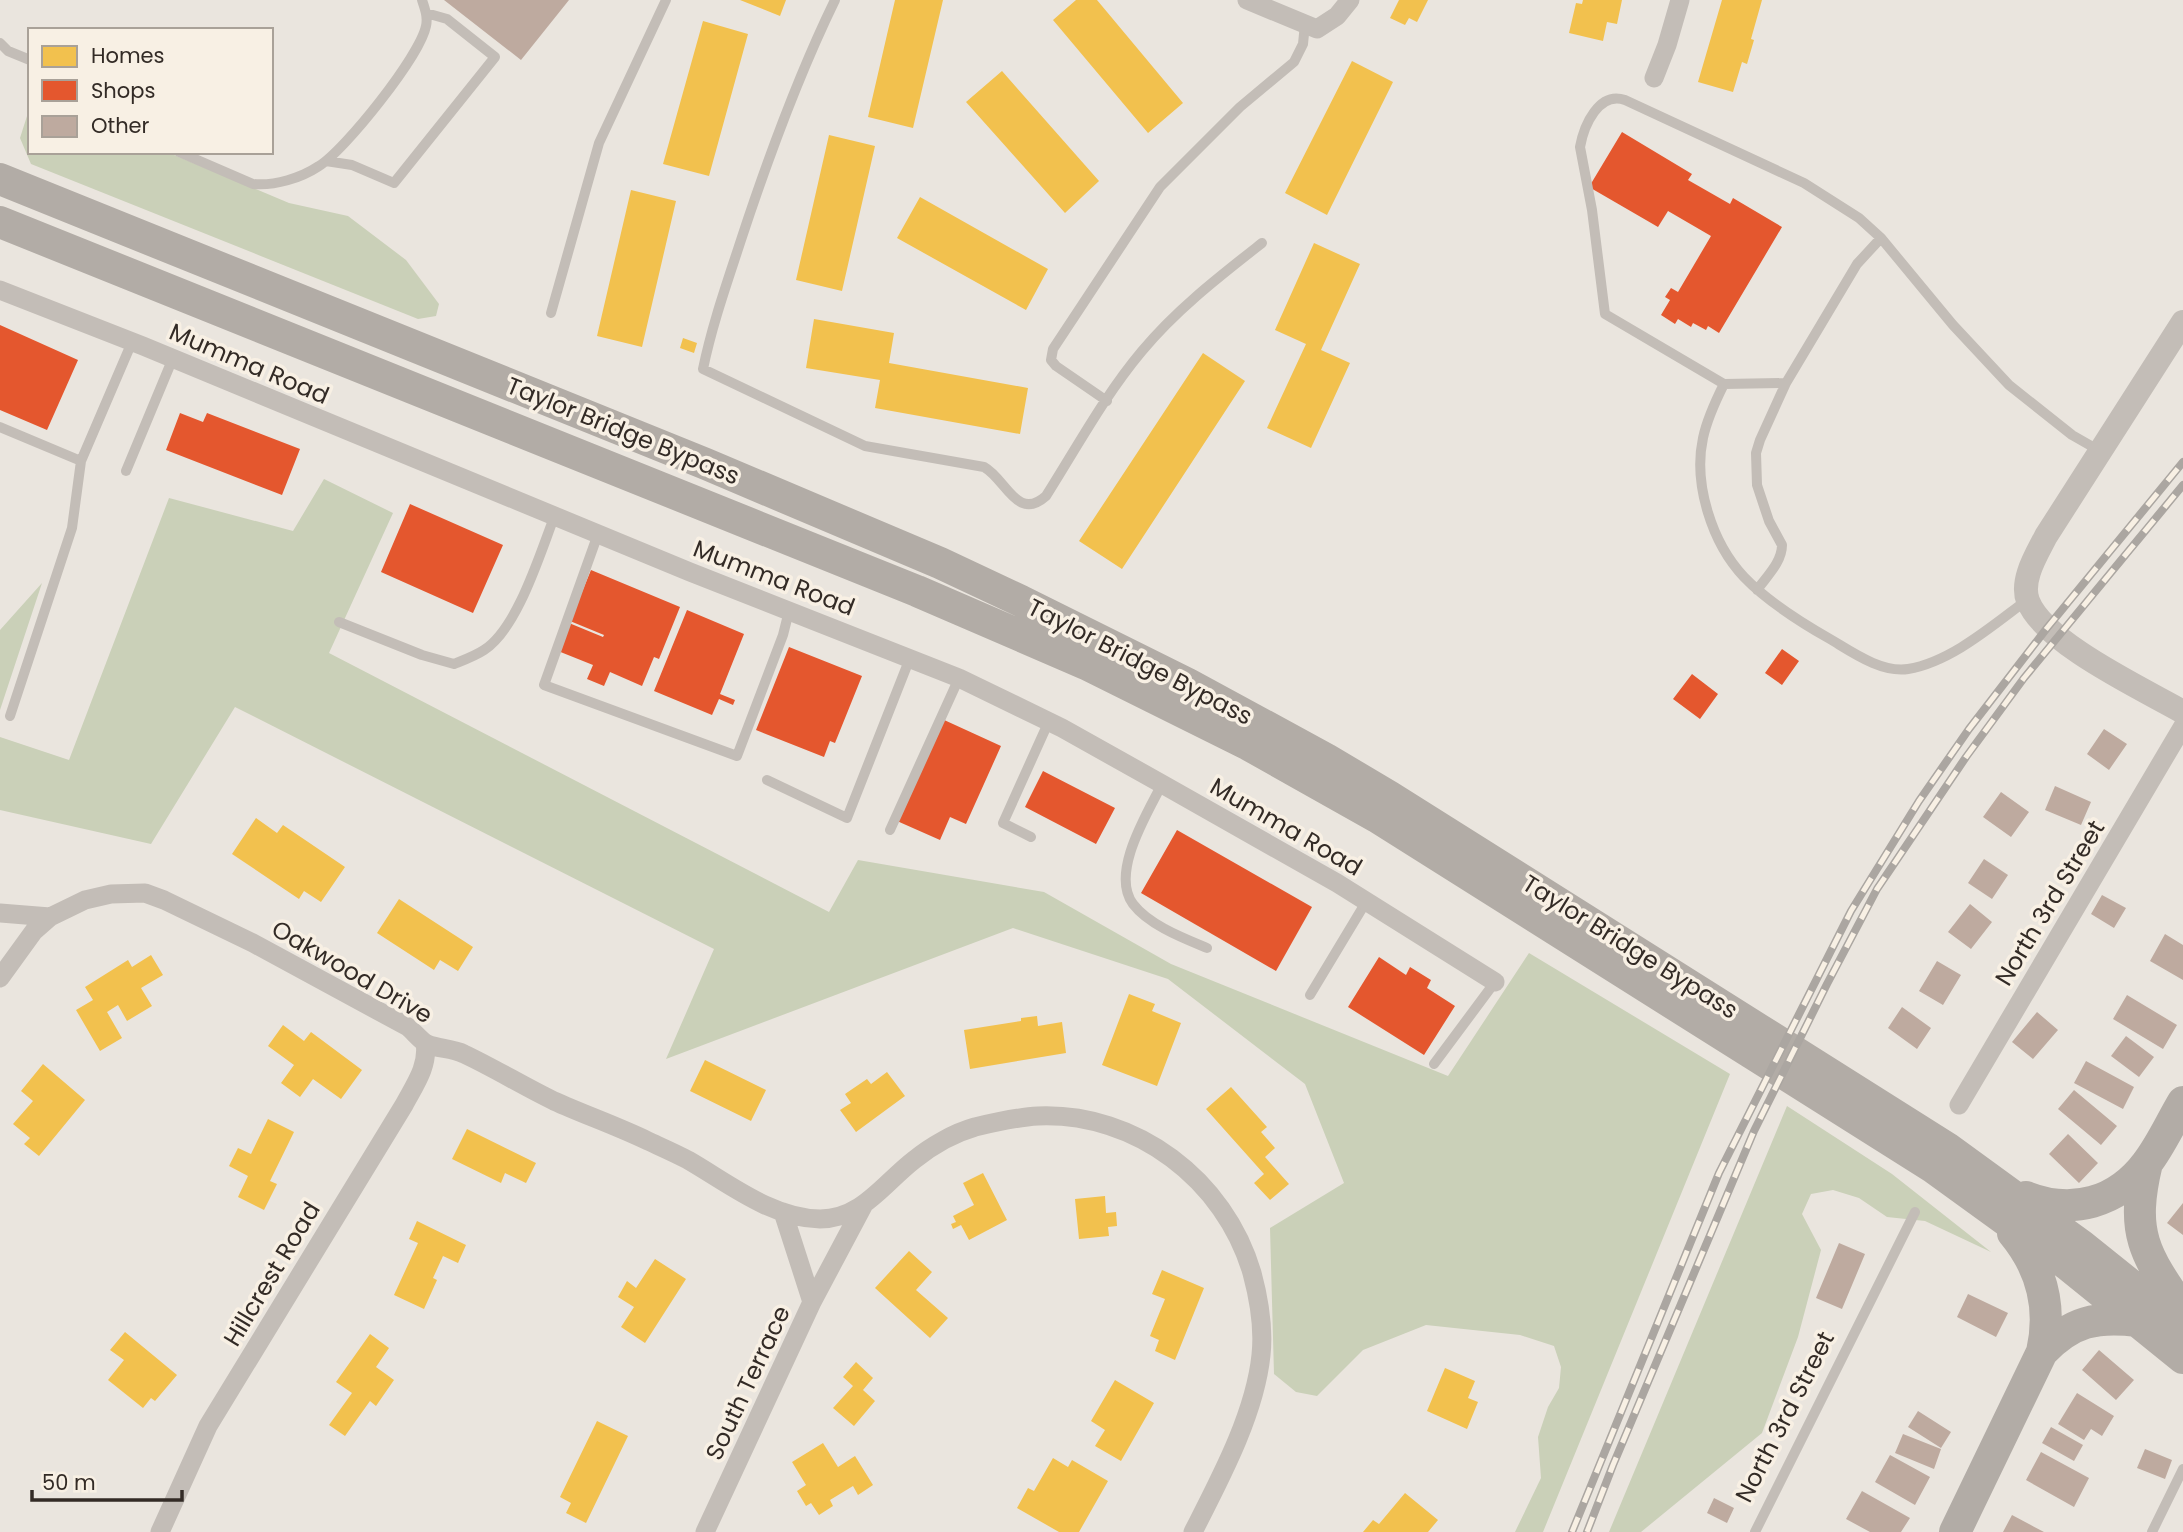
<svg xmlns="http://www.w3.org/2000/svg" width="2183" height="1532" font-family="Poppins,sans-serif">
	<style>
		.green { fill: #cad0b8 }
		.homes { fill: #f2c14e }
		.shops { fill: #e4572e }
		.building { fill: #beaa9f }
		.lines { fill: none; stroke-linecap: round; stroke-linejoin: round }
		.service { stroke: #c3bdb7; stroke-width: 10 }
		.minor { stroke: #c3bdb7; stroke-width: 19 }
		.tertiary { stroke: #c3bdb7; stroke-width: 24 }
		.primary { stroke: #b2aca6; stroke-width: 32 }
		.rail-casing { stroke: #aba6a1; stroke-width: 8 }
		.rail { stroke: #f8f0e4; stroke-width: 5; stroke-dasharray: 16; stroke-linecap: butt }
		.labels { text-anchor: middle; stroke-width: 7; stroke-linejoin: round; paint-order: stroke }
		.street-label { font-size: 24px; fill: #332b26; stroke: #f8f0e4 }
	</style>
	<rect width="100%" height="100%" fill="#eae5de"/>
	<path class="green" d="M27,116L30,117V152H167L289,203L348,216L406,260L439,304L436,316L418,319L31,164L20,138Z
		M324,479L393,513L329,653L829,912L858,860L1044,892L1171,964L1448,1076L1529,953L1730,1074L1543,1532H1515L1541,1478L1538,1437L1548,1407L1559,1388L1561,1367L1554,1346L1520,1335L1426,1325L1363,1350L1317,1396L1296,1392L1274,1374L1270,1228L1344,1183L1305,1084L1168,979L1013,928L666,1059L714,949L235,707L151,844L0,810V737L69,760L169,498L293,531Z
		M42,583L0,710V630Z
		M1787,1106L1892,1174L1991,1252L1925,1221L1887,1217L1859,1198L1833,1190L1811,1194L1802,1214L1821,1250L1798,1337L1762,1433L1641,1532H1609Z"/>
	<path class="homes" d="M740,0H786L780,16Z
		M895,0H943L913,128L868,117Z
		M1076,0H1097L1183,103L1148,133L1053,20Z
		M1399,0H1428L1417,22L1409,18L1405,25L1390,18Z
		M1583,0H1622L1617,24L1607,22L1603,41L1569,33L1576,3L1582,4Z
		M1722,0H1762L1751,39L1754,40L1747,64L1742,62L1733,92L1698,82Z
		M703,21L748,34L709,176L663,164Z
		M1352,61L1393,82L1327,215L1285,193Z
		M1002,71L1099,181L1065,213L966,102Z
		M829,135L875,146L842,291L796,280Z
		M631,190L676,201L642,347L597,336Z
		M920,197L1048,269L1026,310L897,238Z
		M1314,243L1360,264L1321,350L1350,363L1311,448L1267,428L1306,344L1275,330Z
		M814,319L894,333L889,363L1028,388L1020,434L875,408L880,380L806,368Z
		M683,338L697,343L694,353L680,348Z
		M1203,353L1245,381L1122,569L1079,541Z
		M256,818L277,833L283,825L345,867L321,902L304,891L299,899L232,854Z
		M399,899L473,947L458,971L440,960L434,970L377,933Z
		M151,955L163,975L141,988L152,1006L127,1021L118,1005L107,1012L122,1038L100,1051L76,1010L93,1000L85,987L128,960L132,967Z
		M1129,994L1155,1004L1152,1011L1181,1023L1157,1086L1102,1065Z
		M1037,1016L1038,1026L1062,1022L1066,1053L970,1069L964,1030L1021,1021V1018Z
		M283,1025L304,1041L311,1032L362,1070L341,1099L313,1079L300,1097L281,1083L294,1065L268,1046Z
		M705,1060L766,1090L751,1121L690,1091Z
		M43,1064L85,1100L39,1156L24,1144L30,1138L13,1124L33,1101L21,1091Z
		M887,1072L905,1096L856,1132L840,1110L851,1103L845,1094L867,1079L871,1084Z
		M1231,1087L1267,1127L1261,1132L1275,1148L1265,1157L1289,1184L1270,1200L1254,1183L1264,1174L1206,1109Z
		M268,1119L294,1132L270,1181L277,1184L264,1210L238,1197L248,1176L229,1166L238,1148L251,1154Z
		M467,1129L536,1163L526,1183L505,1173L501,1183L452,1159Z
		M983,1173L1007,1220L969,1240L961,1225L953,1229L951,1224L956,1222L953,1216L974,1205L963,1183Z
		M1105,1196L1106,1213L1116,1212L1117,1226L1108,1227L1109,1236L1079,1239L1075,1199Z
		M417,1221L466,1245L458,1263L443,1256L433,1278L437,1280L424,1309L394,1295L418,1243L409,1239Z
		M909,1251L932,1272L916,1290L948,1318L930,1338L875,1288Z
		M655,1259L686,1279L645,1343L621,1327L634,1307L618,1297L627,1281L636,1288Z
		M1162,1270L1204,1288L1175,1360L1155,1351L1159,1340L1150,1336L1165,1299L1152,1294Z
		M125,1332L177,1375L155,1401L151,1398L143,1408L108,1380L124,1360L110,1350Z
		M370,1334L389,1348L376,1367L394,1380L376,1406L370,1401L345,1436L329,1425L352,1393L336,1382Z
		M856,1362L873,1378L863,1390L875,1401L854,1426L833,1408L853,1386L843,1377Z
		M1445,1368L1475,1381L1468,1398L1478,1402L1467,1429L1427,1411Z
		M1115,1380L1154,1403L1121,1461L1095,1446L1105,1430L1091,1421Z
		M597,1421L628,1436L586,1523L566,1513L571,1503L560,1497Z
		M823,1443L838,1467L855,1456L873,1485L858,1495L853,1486L830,1500L833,1506L819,1515L811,1503L806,1506L797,1491L806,1485L792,1462Z
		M1053,1458L1068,1467L1072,1460L1108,1481L1079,1532H1059L1017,1508L1028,1488L1034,1491Z
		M1405,1493L1438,1520L1428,1532H1363L1373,1520L1379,1524Z"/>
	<path class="shops" d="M1622,132L1692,174L1688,180L1730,204L1733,198L1782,227L1719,333L1708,326L1706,330L1693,323L1691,327L1678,319L1675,324L1661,315L1670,300L1665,297L1671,288L1678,292L1711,236L1668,211L1658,227L1589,187Z
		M0,325L78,360L47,430L0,410Z
		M180,413L203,422L207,413L300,449L282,495L166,450Z
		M410,504L503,545L473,613L381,572Z
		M591,570L680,607L659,659L654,657L642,686L610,672L604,686L587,679L593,665L558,651L569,623L603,637L604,635L570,621Z
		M687,610L744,634L720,694L735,700L733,705L719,699L712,715L654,691Z
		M789,647L862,676L835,743L830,741L824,757L756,730Z
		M1782,649L1799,661L1782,685L1765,673Z
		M1692,674L1718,694L1700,719L1673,699Z
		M942,719L1001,746L966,824L950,817L940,840L897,821Z
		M1043,771L1115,808L1096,844L1025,807Z
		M1177,830L1312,907L1276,971L1141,893Z
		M1379,957L1406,975L1410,967L1431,980L1427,988L1455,1006L1424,1055L1348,1007Z"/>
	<path class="building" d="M444,0H569L521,60Z
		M2104,729L2127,744L2109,770L2087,754Z
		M2055,786L2091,802L2081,825L2045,810Z
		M2001,792L2029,812L2011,837L1983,817Z
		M1984,859L2008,875L1992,899L1968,883Z
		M2102,895L2126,908L2114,928L2091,914Z
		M1970,904L1992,922L1971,949L1948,932Z
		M2165,934L2183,945V980L2150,961Z
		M1937,961L1961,975L1943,1005L1919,991Z
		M2127,995L2177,1025L2163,1049L2113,1019Z
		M1902,1007L1931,1028L1917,1049L1888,1028Z
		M2037,1012L2058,1030L2033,1059L2012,1042Z
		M2126,1036L2154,1057L2139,1077L2111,1056Z
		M2086,1061L2134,1087L2123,1109L2074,1083Z
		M2074,1090L2117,1126L2101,1145L2058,1109Z
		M2068,1134L2098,1163L2079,1183L2049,1154Z
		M2183,1203V1235L2167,1223Z
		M1839,1243L1865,1254L1842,1309L1816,1298Z
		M1968,1294L2008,1313L1996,1337L1957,1317Z
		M2099,1350L2134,1380L2116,1400L2082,1370Z
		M2077,1393L2114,1416L2102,1436L2091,1429L2084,1440L2058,1424Z
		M1918,1411L1951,1432L1941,1448L1908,1427Z
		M2051,1427L2083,1445L2074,1461L2042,1443Z
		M1903,1434L1941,1449L1934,1469L1895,1453Z
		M2145,1449L2172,1460L2165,1479L2137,1468Z
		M2041,1452L2089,1478L2074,1507L2026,1480Z
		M1890,1455L1930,1477L1915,1505L1875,1482Z
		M1862,1491L1910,1518L1901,1532H1870L1846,1519Z
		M1714,1498L1734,1508L1727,1523L1707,1513Z
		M2012,1515L2044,1532H2003Z"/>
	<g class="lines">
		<path class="service" d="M835,0C797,78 768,158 741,240C727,283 712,325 703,369L865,446L984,467C1006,479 1017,522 1046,496C1077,447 1105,395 1142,351C1177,309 1220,276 1262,243
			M0,43L8,51L30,60
			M179,152L253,184C275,186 301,178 319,166C345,150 420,56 426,26C428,17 425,9 422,0
			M326,161L352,165L394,183L495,57L447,19L426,13
			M551,313L599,143L666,0
			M1724,384L1786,383
			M1107,401L1056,366L1051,360L1053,349L1160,187L1240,107L1294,62L1303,44L1305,24
			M0,427L81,461
			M126,471L173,358
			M598,534L544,685L737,756L783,635L789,611
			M1757,590C1767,576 1782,562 1782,545L1769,521L1757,485L1756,453L1760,440L1786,383L1857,264L1881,238
			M2027,600C1993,625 1951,662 1908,669C1881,673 1852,652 1830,639C1800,622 1768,602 1744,577C1712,543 1693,484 1703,438C1707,419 1715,402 1724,384L1605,314L1592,210L1580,147C1584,125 1599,91 1625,100L1804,183L1859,218L1881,238L1953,325L2009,385L2072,435L2100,451
			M339,622L422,655L454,664C464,660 475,656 484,650C518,628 540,553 555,515
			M10,716L72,528L81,461L132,342
			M767,780L847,818L910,658
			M1162,784C1147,814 1110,873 1133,904C1149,925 1183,938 1207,948
			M890,830L959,678
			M1031,837L1003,823L1049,721
			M1310,995L1366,902
			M1434,1064L1495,982
			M1755,1532L1915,1212
			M2152,1532L2183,1469"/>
		<path class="minor" d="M1247,0L1317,29L1337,16L1350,0
			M1654,78L1667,45L1680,0
			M0,290L143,346L690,572L959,678L1062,728L1162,784L1337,883L1495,982
			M0,913L50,917L85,900L111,894L145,893L164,900L253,943L408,1027C414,1032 421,1041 427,1044C438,1049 452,1048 464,1054C494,1068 523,1086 554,1101C585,1115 617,1126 648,1141C661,1147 675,1153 688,1160C728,1183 771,1218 820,1219C862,1219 884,1183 914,1160C931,1146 954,1133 975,1127C996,1122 1017,1117 1038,1116C1136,1112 1225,1180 1252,1273C1259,1299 1264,1327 1261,1355C1255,1414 1220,1479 1193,1532
			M0,978L34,931L50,917
			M1959,1105L2183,726
			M812,1302L863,1206
			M160,1532L208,1426L404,1105C414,1086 429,1066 425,1043
			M705,1532L812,1302L783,1212"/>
		<path class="tertiary" d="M2183,322L2046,536C2037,554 2020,580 2028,601C2044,643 2143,689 2183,712"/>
		<path class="primary" d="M0,179L706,464L940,563L1021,601L1188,684L1326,759L1390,797L1947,1148L2082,1246L2183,1327
			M0,222L917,591L1086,664L1249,745L1377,817L1934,1168L2068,1265L2183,1358
			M2147,1163C2130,1233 2144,1254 2183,1310
			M2026,1197C2072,1215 2117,1203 2147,1163C2161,1145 2171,1122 2183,1102
			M2042,1352C2072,1321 2096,1316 2138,1321
			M1955,1532L2042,1352C2052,1308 2042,1268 2013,1233"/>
		<g class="rail-casing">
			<path id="rail" d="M1572,1532L1719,1173L1851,911L1919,801L1969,729L2047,628L2183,462
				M1587,1532L1613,1465L1754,1131L1827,984L1877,889L1966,757L2024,678L2183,485"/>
		</g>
		<use href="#rail" class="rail"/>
	</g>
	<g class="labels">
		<g class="street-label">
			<text transform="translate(249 364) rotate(23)" y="8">Mumma Road</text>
			<text transform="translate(623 431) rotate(22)" y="8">Taylor Bridge Bypass</text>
			<text transform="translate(774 578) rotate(21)" y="8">Mumma Road</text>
			<text transform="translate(1140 662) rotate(27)" y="8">Taylor Bridge Bypass</text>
			<text transform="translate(1286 827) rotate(30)" y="8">Mumma Road</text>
			<text transform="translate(2050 903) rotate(-59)" y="8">North 3rd Street</text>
			<text transform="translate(1630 947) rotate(32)" y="8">Taylor Bridge Bypass</text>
			<text transform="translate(352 972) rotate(30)" y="8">Oakwood Drive</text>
			<text transform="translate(272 1274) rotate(-59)" y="8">Hillcrest Road</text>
			<text transform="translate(748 1383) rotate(-65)" y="8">South Terrace</text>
			<text transform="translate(1785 1417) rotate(-63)" y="8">North 3rd Street</text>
		</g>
	</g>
	<rect x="28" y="28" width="245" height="126" fill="#f8f0e4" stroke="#a9a198" stroke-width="2"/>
	<rect x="42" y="46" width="35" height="21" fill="#f2c14e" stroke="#a9a198" stroke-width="2"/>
	<text x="91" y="63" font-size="21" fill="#332b26">Homes</text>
	<rect x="42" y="80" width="35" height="21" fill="#e4572e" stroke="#a9a198" stroke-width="2"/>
	<text x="91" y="98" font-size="21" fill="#332b26">Shops</text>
	<rect x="42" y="116" width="35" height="21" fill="#beaa9f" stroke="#a9a198" stroke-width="2"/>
	<text x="91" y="133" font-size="21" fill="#332b26">Other</text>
	<path d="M32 1490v10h150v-10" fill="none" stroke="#332b26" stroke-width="3.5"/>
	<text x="42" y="1490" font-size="21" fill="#332b26" stroke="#f8f0e4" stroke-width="5" paint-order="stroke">50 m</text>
</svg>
